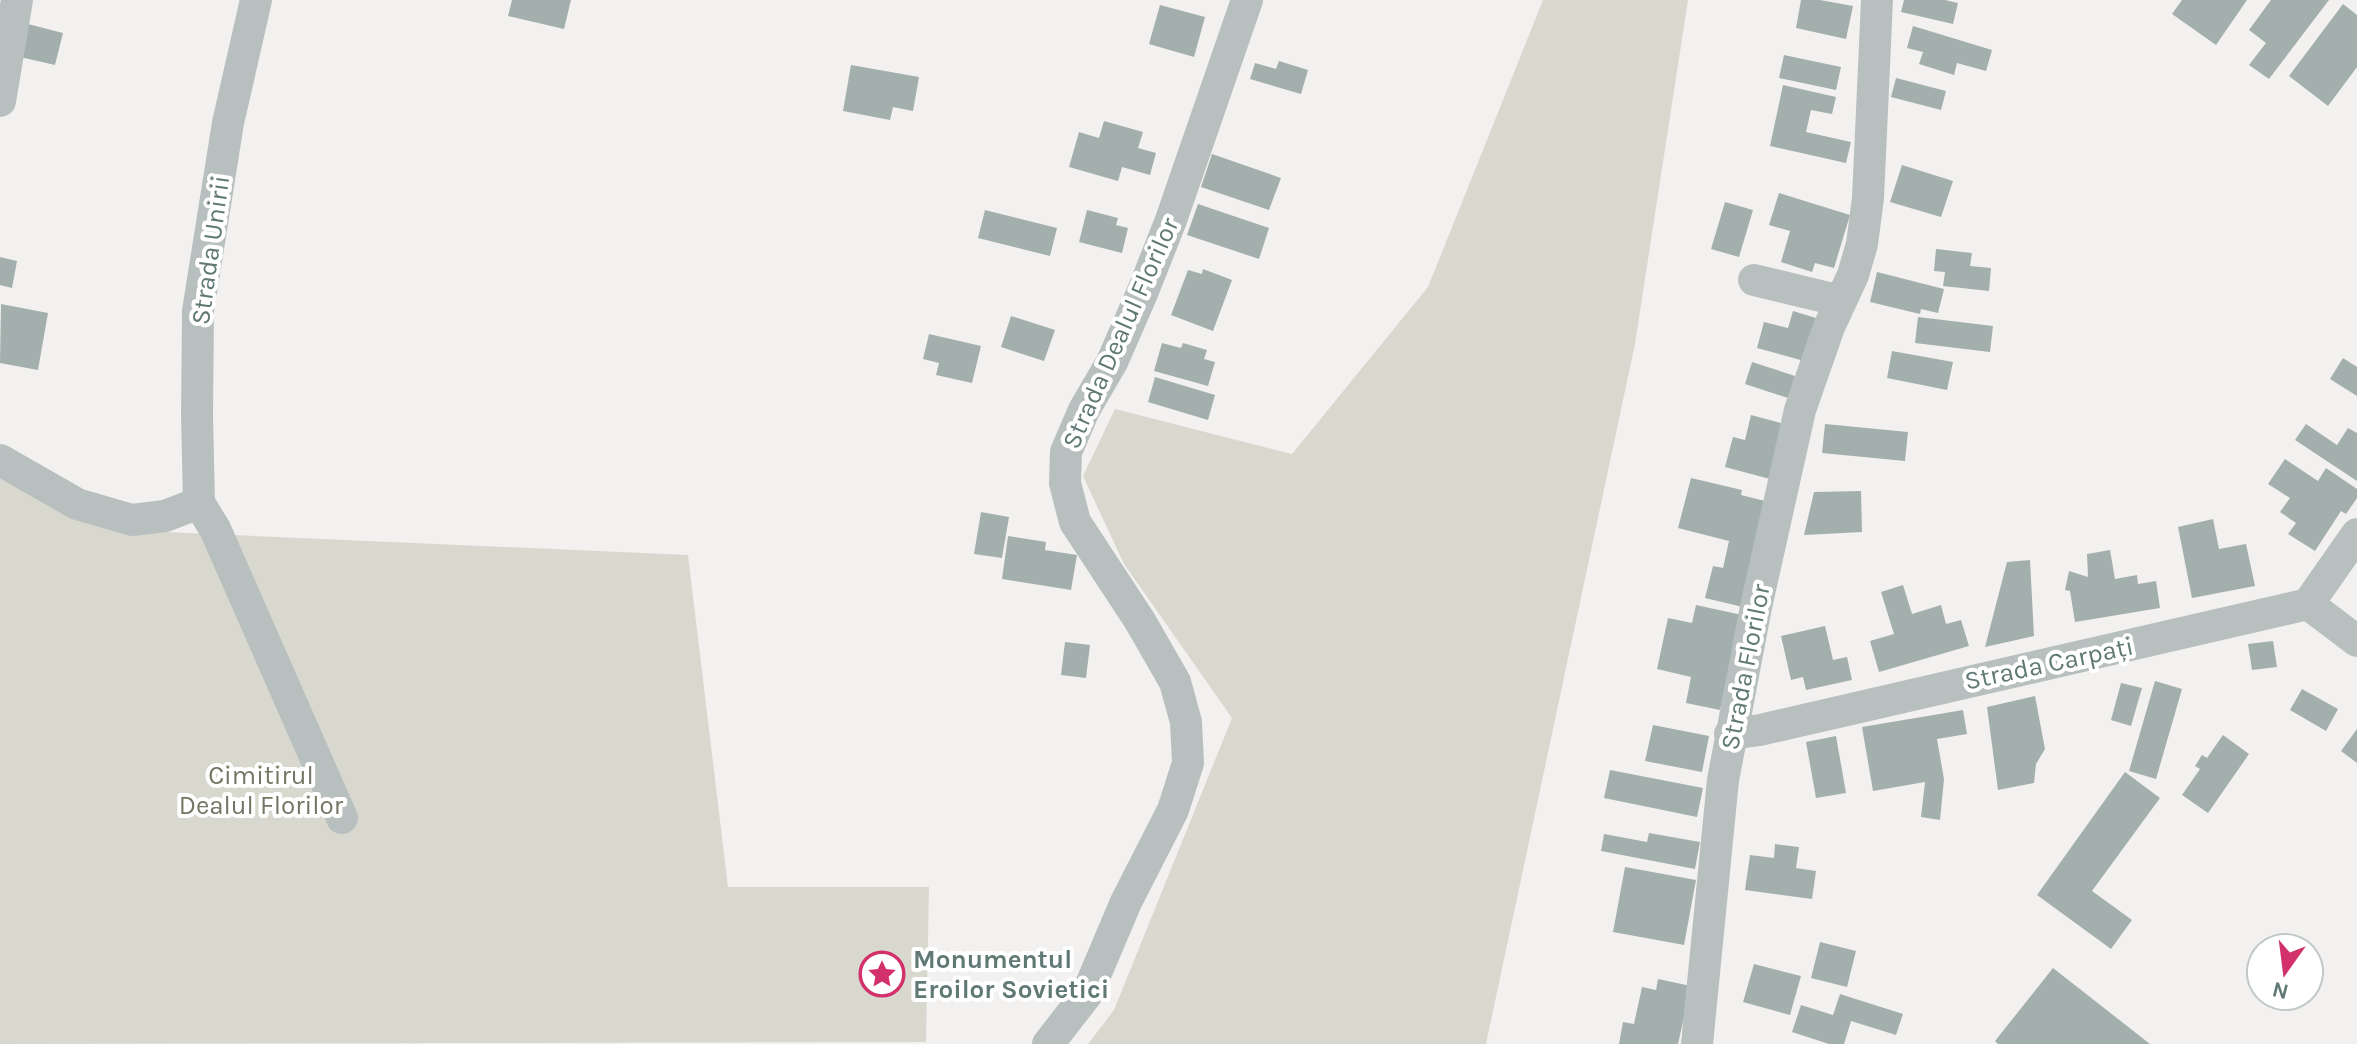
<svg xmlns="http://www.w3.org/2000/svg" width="2357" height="1044" font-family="Karla,sans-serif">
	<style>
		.green { fill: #d8d8cf }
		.building { fill: #a3afac }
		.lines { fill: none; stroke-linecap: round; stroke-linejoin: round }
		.minor { stroke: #b8c0bf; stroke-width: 32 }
		.labels { text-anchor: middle; stroke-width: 8; stroke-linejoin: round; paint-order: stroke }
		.street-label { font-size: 26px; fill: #617975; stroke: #fff }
		.park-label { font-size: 26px; fill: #727663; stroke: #fff }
		.poi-label { font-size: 26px; font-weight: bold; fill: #617975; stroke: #fff; text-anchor: start }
	</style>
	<rect width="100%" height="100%" fill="#f3f1f0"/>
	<path class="green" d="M1543,0H1688L1635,344L1486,1044H1088L1114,1010L1232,718L1124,564L1083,476L1115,409L1292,454L1428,287Z
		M0,479L120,530L688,555L728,887H929L926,1042L0,1044Z"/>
	<path class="building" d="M512,0H571L564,29L508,16Z
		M1801,0H1820L1853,6L1846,39L1796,28Z
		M1904,0H1945L1958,3L1953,24L1901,12Z
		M2182,0H2247L2216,45L2172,14Z
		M2271,0H2329L2269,79L2249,65L2266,43L2249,30Z
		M2343,4L2357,15V67L2328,106L2289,76Z
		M1160,5L1205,17L1194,57L1149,44Z
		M28,24L63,33L55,65L20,57Z
		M1913,26L1992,50L1986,71L1957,63L1954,75L1919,64L1923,52L1907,48Z
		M1784,55L1841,67L1836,90L1779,78Z
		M1279,61L1308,70L1301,94L1250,79L1255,63L1276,69Z
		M851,65L919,77L913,111L893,107L890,120L843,111Z
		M1896,78L1946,91L1941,110L1891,97Z
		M1783,85L1836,97L1832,114L1811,110L1806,132L1851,142L1846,163L1770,146Z
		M1104,121L1143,132L1138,148L1156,153L1150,175L1122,167L1118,181L1069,167L1079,132L1099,138Z
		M1212,154L1281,178L1269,210L1201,187Z
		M1902,165L1953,181L1941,217L1890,202Z
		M1779,193L1850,215L1834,268L1815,263L1812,272L1781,262L1790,231L1769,225Z
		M1725,202L1753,210L1739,257L1711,249Z
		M1198,204L1269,228L1259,259L1187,235Z
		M985,210L1057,228L1050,256L978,238Z
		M1087,210L1118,218L1116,225L1128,228L1122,253L1079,242Z
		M1936,249L1972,253L1970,266L1991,268L1989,291L1943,286L1945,272L1934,271Z
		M0,257L17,261L12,288L0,285Z
		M1203,269L1232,280L1213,331L1171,315L1188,270L1202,274Z
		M1877,272L1944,289L1938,313L1921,309L1920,314L1870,302Z
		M1,304L48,313L38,370L0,363Z
		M1793,311L1816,318L1804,361L1757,348L1764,322L1788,328Z
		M1011,316L1055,330L1044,361L1001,347Z
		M1918,317L1993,326L1990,352L1915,343Z
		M929,334L981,346L972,383L936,375L939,363L923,359Z
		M1162,343L1181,348L1183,343L1207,350L1204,359L1215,362L1208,386L1154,371Z
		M1892,351L1953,362L1947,390L1887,378Z
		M2343,358L2357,367V396L2330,379Z
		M1752,362L1795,376L1788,398L1745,384Z
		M1155,377L1215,395L1208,420L1148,402Z
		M1751,415L1785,424L1770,479L1725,467L1733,437L1745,440Z
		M1825,424L1908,432L1905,461L1822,453Z
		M2306,424L2337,445L2348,428L2357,433V481L2295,440Z
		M2285,459L2318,481L2326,468L2357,489V498L2346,514L2341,511L2315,551L2288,534L2296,523L2280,512L2290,498L2268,484Z
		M1691,478L1742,490L1741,495L1769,502L1743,607L1705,598L1713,566L1723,568L1729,541L1678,528Z
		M1861,491L1862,532L1804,535L1814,492Z
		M981,512L1009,517L1002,558L974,554Z
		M2213,519L2219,549L2246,544L2255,586L2192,598L2178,527Z
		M1008,536L1046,542L1045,550L1077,555L1071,590L1002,579Z
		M2110,550L2115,579L2137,575L2138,584L2156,581L2160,608L2075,622L2070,591L2065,590L2069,571L2088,577L2087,554Z
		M2030,560L2034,636L1985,647L2007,562Z
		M1903,585L1912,614L1941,605L1946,624L1961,620L1969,646L1879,672L1870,641L1894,634L1881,592Z
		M1696,605L1742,615L1720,710L1686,703L1691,677L1657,669L1668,618L1692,623Z
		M1825,626L1833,660L1847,657L1852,680L1806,690L1803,677L1791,680L1781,636Z
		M2273,641L2277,667L2252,670L2248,644Z
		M1065,642L1090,645L1086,678L1061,675Z
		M2155,681L2182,689L2156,779L2129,771Z
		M2121,683L2142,688L2131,726L2111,720Z
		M2302,689L2338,709L2326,731L2290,710Z
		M2035,696L2045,749L2036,764L2034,783L1998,790L1987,707Z
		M1963,710L1967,734L1937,739L1944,779L1940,820L1921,817L1925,782L1873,791L1862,727Z
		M1653,725L1709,736L1702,772L1645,761Z
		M2357,729V763L2341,751Z
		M2223,735L2249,754L2208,813L2182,795L2200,769L2195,766L2202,755L2207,758Z
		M1836,736L1846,793L1816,798L1806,742Z
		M1610,770L1703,788L1697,817L1604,798Z
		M2125,772L2160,798L2092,891L2132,920L2111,949L2037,895Z
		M1649,833L1700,842L1695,869L1601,851L1604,834L1647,842Z
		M1775,844L1799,847L1796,868L1816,871L1812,899L1745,890L1750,855L1774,858Z
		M1625,867L1696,880L1684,945L1613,932Z
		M1820,942L1856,951L1847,987L1811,978Z
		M1754,964L1801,976L1790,1015L1743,1002Z
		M2053,968L2150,1044H1998L1995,1041Z
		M1658,979L1691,986L1678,1044H1619L1623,1022L1634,1024L1642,987L1656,990Z
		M1840,994L1903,1014L1896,1035L1851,1021L1844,1044H1829L1792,1032L1801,1005L1833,1015Z"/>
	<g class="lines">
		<path class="minor" d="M256,0L228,123L198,311L197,416L199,503L215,529L342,818
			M0,101L17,0
			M1754,280L1841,301
			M0,460L77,504L132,520L165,516L199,503
			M2308,604L2357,534
			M2308,604L2357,641
			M1730,734L1760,730L2308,604
			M1048,1044L1087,994L1126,902L1173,810L1188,763L1186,722L1175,682L1140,621L1075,522L1065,483L1066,452L1084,410L1112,362L1143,291L1171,220L1247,0
			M1697,1044L1723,780L1756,607L1800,410L1829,327L1853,275L1862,244L1868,198L1877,0"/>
	</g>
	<defs>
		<g id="sight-ring" transform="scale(2.3)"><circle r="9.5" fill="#fff" stroke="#d2316c" stroke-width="1.5"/><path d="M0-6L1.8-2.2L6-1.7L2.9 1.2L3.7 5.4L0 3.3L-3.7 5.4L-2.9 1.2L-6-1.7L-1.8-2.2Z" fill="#d2316c"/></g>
	</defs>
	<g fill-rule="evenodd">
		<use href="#sight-ring" x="882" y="974"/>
	</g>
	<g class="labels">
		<g class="street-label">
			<text transform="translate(210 250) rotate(-82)" y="9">Strada Unirii</text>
			<text transform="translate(1120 333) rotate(-66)" y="9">Strada Dealul Florilor</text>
			<text transform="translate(2049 663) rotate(-12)" y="9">Strada Carpați</text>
			<text transform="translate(1745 667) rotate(-79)" y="9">Strada Florilor</text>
		</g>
		<g class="park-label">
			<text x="261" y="784">Cimitirul<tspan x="261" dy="30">Dealul Florilor</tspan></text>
		</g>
		<g class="poi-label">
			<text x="913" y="968">Monumentul<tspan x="913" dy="30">Eroilor Sovietici</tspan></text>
		</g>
	</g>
	<g transform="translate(2285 972) rotate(194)"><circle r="38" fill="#ffffff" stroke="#c0c9c8" stroke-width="2"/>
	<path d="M0-6L14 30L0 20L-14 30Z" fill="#d2316c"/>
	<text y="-12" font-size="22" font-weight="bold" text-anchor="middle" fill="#617975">N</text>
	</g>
</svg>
